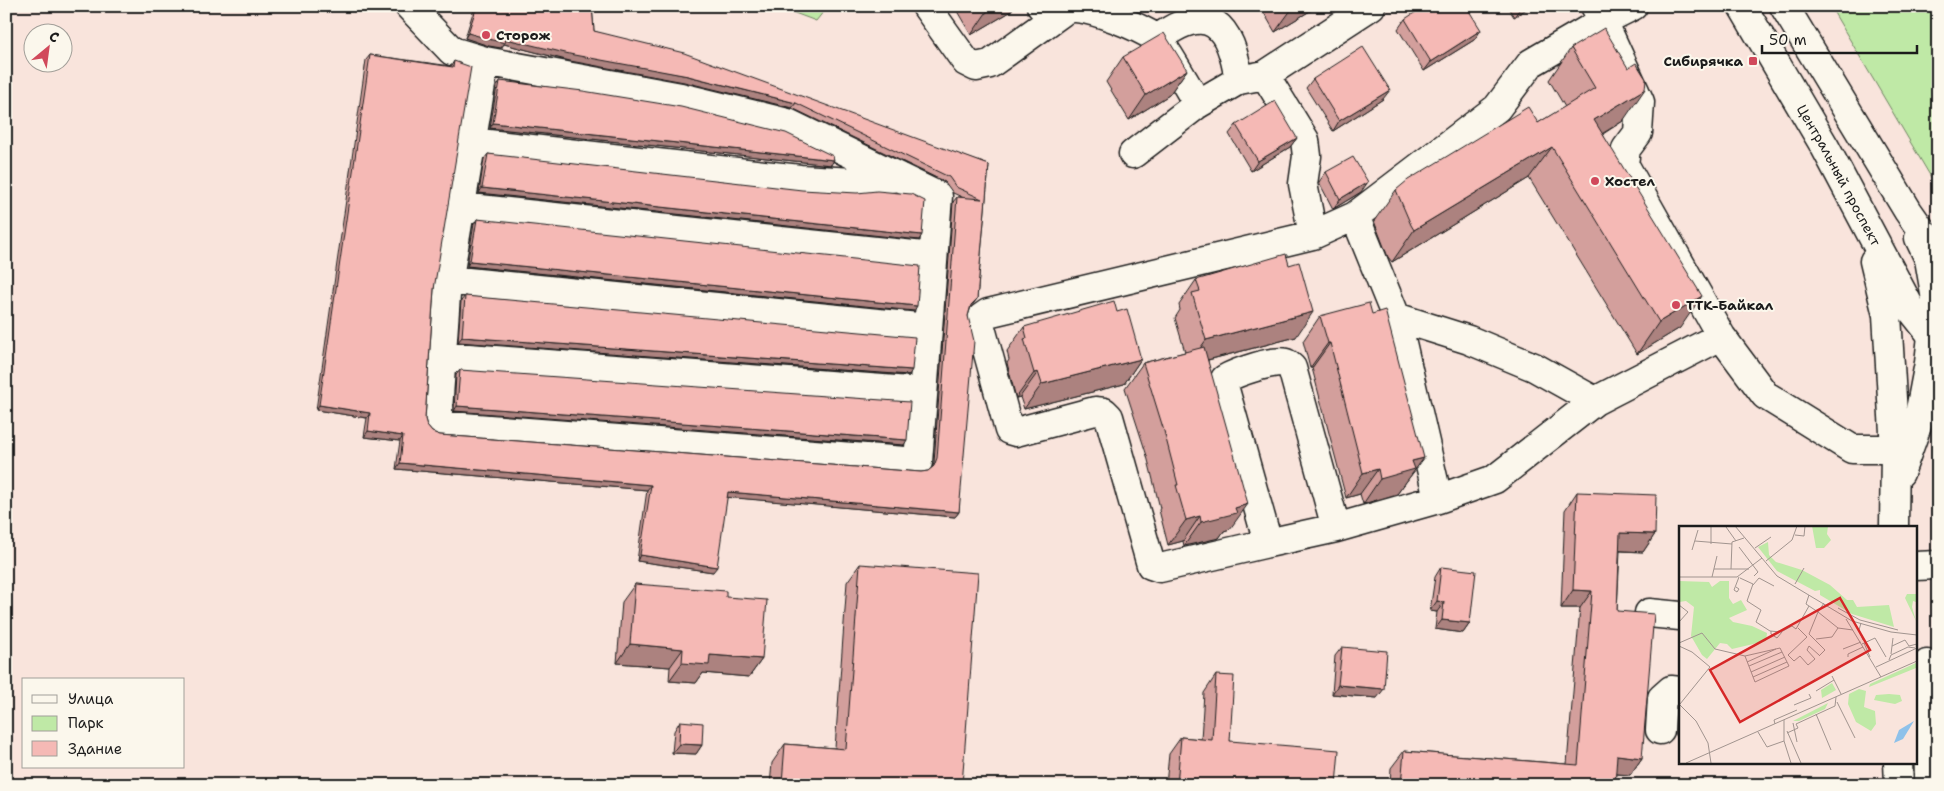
<svg xmlns="http://www.w3.org/2000/svg" width="1944" height="791" font-family="'Shantell Sans',sans-serif">
	<style>
		.green { fill: #bfe9a6; stroke: #6e8261 }
		.lines { fill: none; stroke-linecap: round; stroke-linejoin: round }
		.minor-casing { stroke: #1c1c1c; stroke-width: 31 }
		.major-casing { stroke: #1c1c1c; stroke-width: 31 }
		.minor { stroke: #fbf7ec; stroke-width: 28 }
		.major { stroke: #fbf7ec; stroke-width: 28 }
		.wall { fill: #d39f9c; stroke: #1c1c1c }
		.shaded-wall { fill: #ac827f; stroke: #1c1c1c }
		.building { fill: #f5b9b5; stroke: #1c1c1c }
		.poi-dot { fill: #d1495b; stroke: #fbf7ec; stroke-width: 2 }
		.labels { text-anchor: middle; stroke-width: 4; stroke-linejoin: round; paint-order: stroke }
		.poi-label { font-size: 14px; font-weight: bold; fill: #1c1c1c; stroke: #fbf7ec; text-anchor: start }
		.street-label { font-size: 14px; fill: #1c1c1c; stroke: #fbf7ec }
		.inset-road { fill: none; stroke: #a1948f; stroke-width: 1 }
		.view { fill: #d62828; fill-opacity: 0.15; stroke: #d62828; stroke-width: 2.5 }
		.inset-edge { fill: none; stroke: #1c1c1c; stroke-width: 2.5 }
	</style>
	<rect width="100%" height="100%" fill="#f9e4dc"/>
	<filter id="ink" filterUnits="userSpaceOnUse"><feTurbulence type="fractalNoise" baseFrequency=".02" numOctaves="2"/><feDisplacementMap in="SourceGraphic" scale="10" xChannelSelector="R" yChannelSelector="G"/><feConvolveMatrix kernelMatrix="1 2 1 2 8 2 1 2 1" color-interpolation-filters="sRGB"/></filter>
	<g filter="url(#ink)">
		<path class="green" d="M776,6H828L816,21Z
			M1830,6H1938V189Z"/>
		<g class="lines">
			<g class="minor-casing">
				<path id="minor" d="M409,6L452,51L485,61L446,295L437,425L918,462L938,196L788,123L681,97L485,61
					M926,6L966,62L976,67L990,64L1061,13
					M1041,6C1052,21 1063,7 1076,8C1098,10 1137,26 1156,38C1164,44 1190,92 1198,104
					M1595,6L1603,21L1633,6
					M1157,39C1210,0 1230,24 1239,80L1265,75L1371,6
					M1265,75L1305,140L1307,156L1303,184L1313,235L988,313L981,318L980,324L1009,430L1016,432L1095,411L1104,412L1109,417L1151,565L1160,568L1268,543L1224,386L1225,379C1235,373 1277,358 1286,363C1288,364 1291,367 1292,368L1336,528
					M471,142L800,179L854,182L899,177
					M1133,154L1198,104L1239,80
					M461,207L933,257
					M1313,235L1355,216
					M448,280L928,328
					M1396,317L1469,340L1534,367L1595,401L1721,336
					M442,356L923,392
					M1438,499L1495,479L1595,401
					M1268,543L1336,528L1438,499L1396,317L1355,216L1497,108L1531,63L1603,21L1640,102L1638,133L1626,149L1624,164L1721,336L1765,395L1852,449H1895
					M1915,566L1938,565
					M1649,613L1680,616
					M1927,664L1929,785
					M1660,730L1662,698L1671,690L1680,691"/>
			</g>
			<g class="major-casing">
				<g id="major">
					<path id="s1" d="M1742,6L1825,147L1911,309L1938,343"/>
					<path d="M1784,6L1908,211L1938,254"/>
					<path d="M1874,261L1887,315L1895,449L1894,527"/>
					<path d="M1900,473L1917,426L1929,363L1936,300L1929,259L1919,238"/>
					<path d="M1898,762L1899,785"/>
				</g>
			</g>
			<use href="#minor" class="minor"/>
			<use href="#major" class="major"/>
		</g>
		<path class="wall" d="M475,6H592L594,31L989,165L977,299L971,307L968,316L959,512L955,517L727,497L713,572L637,561L647,490L396,469L400,441L364,437L367,418L316,410L366,60L370,55L451,66L454,61L434,289L425,419L427,426L432,432L440,435L921,472L928,471L932,468L934,463L953,202L957,197L964,198L953,193L945,182L792,108L684,82L570,61L504,44L501,48L489,46L465,38Z
			M954,6H1015L1010,12L971,35Z
			M1260,6H1317L1315,8L1275,32Z
			M1507,6H1531L1514,17Z
			M1405,19L1481,30L1474,40L1424,71L1398,29Z
			M1571,48L1623,121L1603,134L1680,328L1637,354L1529,178L1392,262L1388,257L1374,221L1396,190L1538,123L1565,107L1549,80Z
			M1123,57L1187,70L1169,95L1129,120L1106,82Z
			M1313,79L1383,99L1333,131L1306,88Z
			M500,81L831,165L490,128L497,86Z
			M1236,125L1297,138L1290,147L1251,171L1229,134Z
			M488,154L919,240L479,193L484,159Z
			M1326,172L1361,192L1333,209L1319,182Z
			M477,219L914,311L467,266L474,224Z
			M1196,280L1296,337L1208,360L1230,529L1224,531L1219,538L1184,546L1183,541L1168,545L1159,510L1160,508L1147,456L1125,388L1143,363L1185,352L1175,318L1180,310L1179,305Z
			M465,296L909,375L458,342L461,301Z
			M1117,312L1141,359L1124,384L1024,409L1020,397L1016,398L1007,363L1009,360L1007,351L1024,327Z
			M1320,316L1424,458L1397,494L1363,504L1360,494L1346,498L1312,368H1310L1303,341Z
			M460,370L904,445L454,411L456,375Z
			M1577,492L1655,534L1643,552L1620,551L1617,611L1642,758L1630,775L1616,774L1615,785H1390L1391,768L1404,751L1567,764L1580,608H1561L1565,510Z
			M860,564L962,785H770L772,763L785,744L835,748L847,582Z
			M1441,567L1470,623L1463,633L1435,629L1437,612L1430,611L1435,577Z
			M635,584L726,597L762,659L749,677L703,673L696,683L669,681L670,667L617,663L622,602Z
			M1342,647L1377,698L1332,694L1335,656Z
			M1216,675L1230,741L1336,785H1166L1169,754L1181,737L1201,739L1204,693Z
			M680,721L702,745L696,754L672,753L674,731Z"/>
		<path class="shaded-wall" d="M995,6H1015L1010,12L971,35L988,10Z
			M1294,6H1317L1315,8L1275,32Z
			M1523,6H1531L1514,17L1521,7Z
			M1481,30L1474,40L1424,71L1431,62Z
			M468,33L506,39L688,76L796,103L792,108L684,82L570,61L504,44L501,48L489,46L465,38Z
			M1187,70L1169,95L1129,120L1146,95Z
			M1645,89L1623,121L1572,152L1594,120Z
			M1390,90L1383,99L1333,131L1339,121Z
			M493,123L834,160L831,165L490,128Z
			M1297,138L1290,147L1251,171L1258,161Z
			M1552,147L1529,178L1392,262L1414,230Z
			M1368,182L1361,192L1333,209L1340,199Z
			M482,188L922,235L919,240L479,193Z
			M470,261L917,306L914,311L467,266Z
			M1702,296L1680,328L1637,354L1659,322Z
			M1313,312L1296,337L1188,365L1206,340Z
			M462,337L912,370L909,375L458,342Z
			M1328,343H1330L1312,368H1310Z
			M1141,359L1124,384L1024,409L1042,384Z
			M1038,372L1020,397L1016,398L1034,373Z
			M319,405L370,413L367,418L316,410Z
			M457,406L907,440L904,445L454,411Z
			M368,431L403,436L400,441L364,437Z
			M1424,458L1397,494L1363,504L1380,479L1412,461Z
			M400,463L651,485L647,490L396,469Z
			M1378,469L1360,494L1346,498L1363,473Z
			M728,492L959,512L955,517L724,497Z
			M1248,504L1230,529L1224,531L1219,538L1184,546L1201,522L1235,508Z
			M1200,516L1183,541L1168,545L1186,520Z
			M1620,533L1655,534L1643,552L1608,550Z
			M640,555L717,567L713,572L637,561Z
			M1573,590L1592,591L1580,608H1561Z
			M1437,601L1444,602L1437,612L1430,611Z
			M1442,620L1470,623L1463,633L1435,629Z
			M630,644L683,649L670,667L617,663Z
			M710,655L762,659L749,677L703,673L696,683L669,681L682,663Z
			M1338,685L1384,689L1377,698L1332,694Z
			M679,744L702,745L696,754L672,753Z
			M1617,755L1642,758L1630,775L1605,773Z"/>
		<path class="building" d="M477,6H592L594,31L684,53L989,165L977,299L971,305L968,316L974,341L959,512L728,492L717,567L640,555L651,485L400,463L403,436L368,431L370,413L319,405L370,55L453,67L454,61L471,67L434,289L425,419L427,426L432,432L440,435L921,472L928,471L934,466L937,458L957,197L982,199L956,187L949,177L796,103L688,76L574,55L506,39L505,43L492,40L468,33Z
			M986,6H995L988,10Z
			M1425,6H1466L1481,30L1431,62L1405,19Z
			M1604,28L1628,68L1636,63L1646,79L1645,89L1594,120L1702,296L1659,322L1552,147L1414,230L1411,225L1396,190L1408,180L1528,107L1538,123L1595,88L1571,48Z
			M1164,33L1187,70L1146,95L1123,57Z
			M1363,47L1390,90L1339,121L1313,79Z
			M500,81L583,91L681,107L786,133L833,156L834,160L493,123Z
			M1275,101L1297,138L1258,161L1236,125Z
			M488,154L802,190L857,193L877,191L911,194L925,201L922,235L482,188Z
			M1353,157L1368,182L1340,199L1326,172Z
			M477,219L920,266L917,306L470,261Z
			M1286,254L1289,265L1299,262L1313,312L1206,340L1192,293L1200,291L1196,280Z
			M465,296L915,337L912,370L462,337Z
			M1114,301L1117,312L1127,309L1141,359L1042,384L1038,372L1034,373L1024,339L1027,338L1024,327Z
			M1369,303L1372,314L1385,310L1424,458L1412,461L1415,469L1380,479L1378,469L1363,473L1330,343H1328L1320,316Z
			M1204,347L1248,504L1235,508L1237,513L1201,522L1200,516L1186,520L1176,485H1178L1164,431L1143,363Z
			M460,370L910,402L907,440L457,406Z
			M1577,492L1656,495L1655,534L1620,533L1617,611L1654,614L1642,758L1617,755L1615,785H1401L1404,751L1578,765L1592,591L1573,590Z
			M860,564L978,573L962,785H800L782,783L785,744L846,749Z
			M1441,567L1476,571L1470,623L1442,620L1444,602L1437,601Z
			M635,584L726,591V597L767,600L762,659L710,655L709,665L682,663L683,649L630,644Z
			M1342,647L1387,651L1384,689L1338,685Z
			M1216,675L1234,676L1230,741L1339,750L1336,785H1177L1181,737L1212,740Z
			M680,721L703,723L702,745L679,744Z"/>
	</g>
	<g class="poi-dot">
		<circle cx="486" cy="35" r="5"/>
		<rect x="1748" y="56" width="10" height="10" rx="2.5"/>
		<circle cx="1595" cy="181" r="5"/>
		<circle cx="1676" cy="305" r="5"/>
	</g>
	<g class="labels">
		<g class="poi-label">
			<text x="496" y="40">Сторож</text>
			<text x="1743" y="66" text-anchor="end">Сибирячка</text>
			<text x="1605" y="186">Хостел</text>
			<text x="1686" y="310">ТТК-Байкал</text>
		</g>
		<g class="street-label">
			<text dy="5" stroke="none"><textPath href="#s1" startOffset="195">Центральный проспект</textPath></text>
		</g>
	</g>
	<g transform="translate(1679 526)">
		<rect width="238" height="238" fill="#f9e4dc"/>
		<path d="M133,0H149L148,8L152,14L145,22H137ZM89,16L90,29L97,36L123,44L151,59L168,74H174L178,81L210,79L215,101L173,88L141,69V64L136,65L98,45L79,21ZM0,55L30,56L33,61L41,55H50V72L54,78L62,74L68,84L50,92L54,96L73,100L88,107L87,115L53,123L48,118L41,117L28,133L23,129L12,110L15,81L7,75L0,76ZM228,68H237V76L234,75L233,81L237,95L226,72ZM237,137V142L190,161L191,158ZM153,157L157,164L143,172L142,164ZM180,163L187,165L185,181L196,185L197,198L192,205L177,196L169,178L170,168ZM210,168L221,169L223,175L216,178L195,174L197,169ZM149,177L146,183L120,195H114Z" fill="#bfe9a6"/>
		<path d="M235,195L224,213L215,217L220,204Z" fill="#8ec1ea"/>
		<path class="inset-road" d="M32,0V18M56,0L98,50L173,95L212,106L238,109M47,1L57,15M116,9L125,10L126,0M65,12L53,16L52,43H70M16,15L53,18M60,21L79,46L75,50M76,22L92,11M13,24L19,4M87,35L113,14L118,0M35,43H52M0,51H58L83,32M33,51L38,30M61,52L74,58L68,75L82,84L77,96L91,105L102,106L113,100L117,103L130,80M116,58L125,42M74,59L80,52L95,60M57,61L60,63L58,66L55,64L60,51M130,69L127,78L139,86L145,77M0,79L9,86L0,96M159,82L181,94L219,104M167,93L202,151M182,97L180,104L184,114M119,102L128,111L109,129L115,135L121,130L129,139L136,133L128,124L130,120L140,129M92,105V108L98,112L103,106M137,113L153,111L159,102M0,117L23,107L36,123L66,130L76,156L110,140L101,122L66,130M185,117L191,131M183,118L196,112L207,131M0,120L13,126L31,141L1,178M213,120L226,114L230,120L238,118M164,123L182,116M212,128L214,112M140,130L146,124L130,108L139,86L159,102L174,104M169,131V128L184,121M210,134L212,129L229,121L236,122M68,136L97,123M70,140L103,126M197,141L238,122M72,146L106,131M153,150L162,168M74,151L108,136M137,165L155,154M158,176L176,212M0,178L17,195L29,217L32,237M115,179L132,172L130,168M137,188L152,224M114,197L118,216M96,198L95,194L118,184M108,205L122,237M79,206L88,221L105,215V194M108,207L119,202L117,198L156,180L157,171M105,215L112,237M7,237L238,135"/>
		<path class="view" d="M161,72L191,124L61,196L31,144Z"/>
		<rect width="238" height="238" class="inset-edge"/>
	</g>
	<rect width="1944" height="791" fill="none" stroke="#fbf7ec" stroke-width="25"/>
	<rect x="12" y="12" width="1919" height="766" fill="none" stroke="#1c1c1c" stroke-width="2" filter="url(#ink)"/>
	<rect x="22" y="678" width="162" height="90" fill="#fbf7ec" stroke="#a29f99"/>
	<rect x="32" y="695" width="25" height="8" fill="#fbf7ec" stroke="#a29f99"/>
	<text x="68" y="704" font-size="15" fill="#1c1c1c">Улица</text>
	<rect x="32" y="716" width="25" height="15" fill="#bfe9a6" stroke="#a29f99"/>
	<text x="68" y="728" font-size="15" fill="#1c1c1c">Парк</text>
	<rect x="32" y="741" width="25" height="15" fill="#f5b9b5" stroke="#a29f99"/>
	<text x="68" y="754" font-size="15" fill="#1c1c1c">Здание</text>
	<g transform="translate(48 48) rotate(29)"><circle r="24" fill="#fbf7ec" stroke="#a29f99"/>
	<path d="M0-4L9 19L0 12L-9 19Z" fill="#d1495b"/>
	<text y="-8" font-size="14" font-weight="bold" text-anchor="middle" fill="#1c1c1c">С</text>
	</g>
	<path d="M1762 45v8h155v-8" fill="none" stroke="#1c1c1c" stroke-width="2.5"/>
	<text x="1769" y="45" font-size="15" fill="#1c1c1c" stroke="#fbf7ec" stroke-width="4" paint-order="stroke">50 m</text>
</svg>
